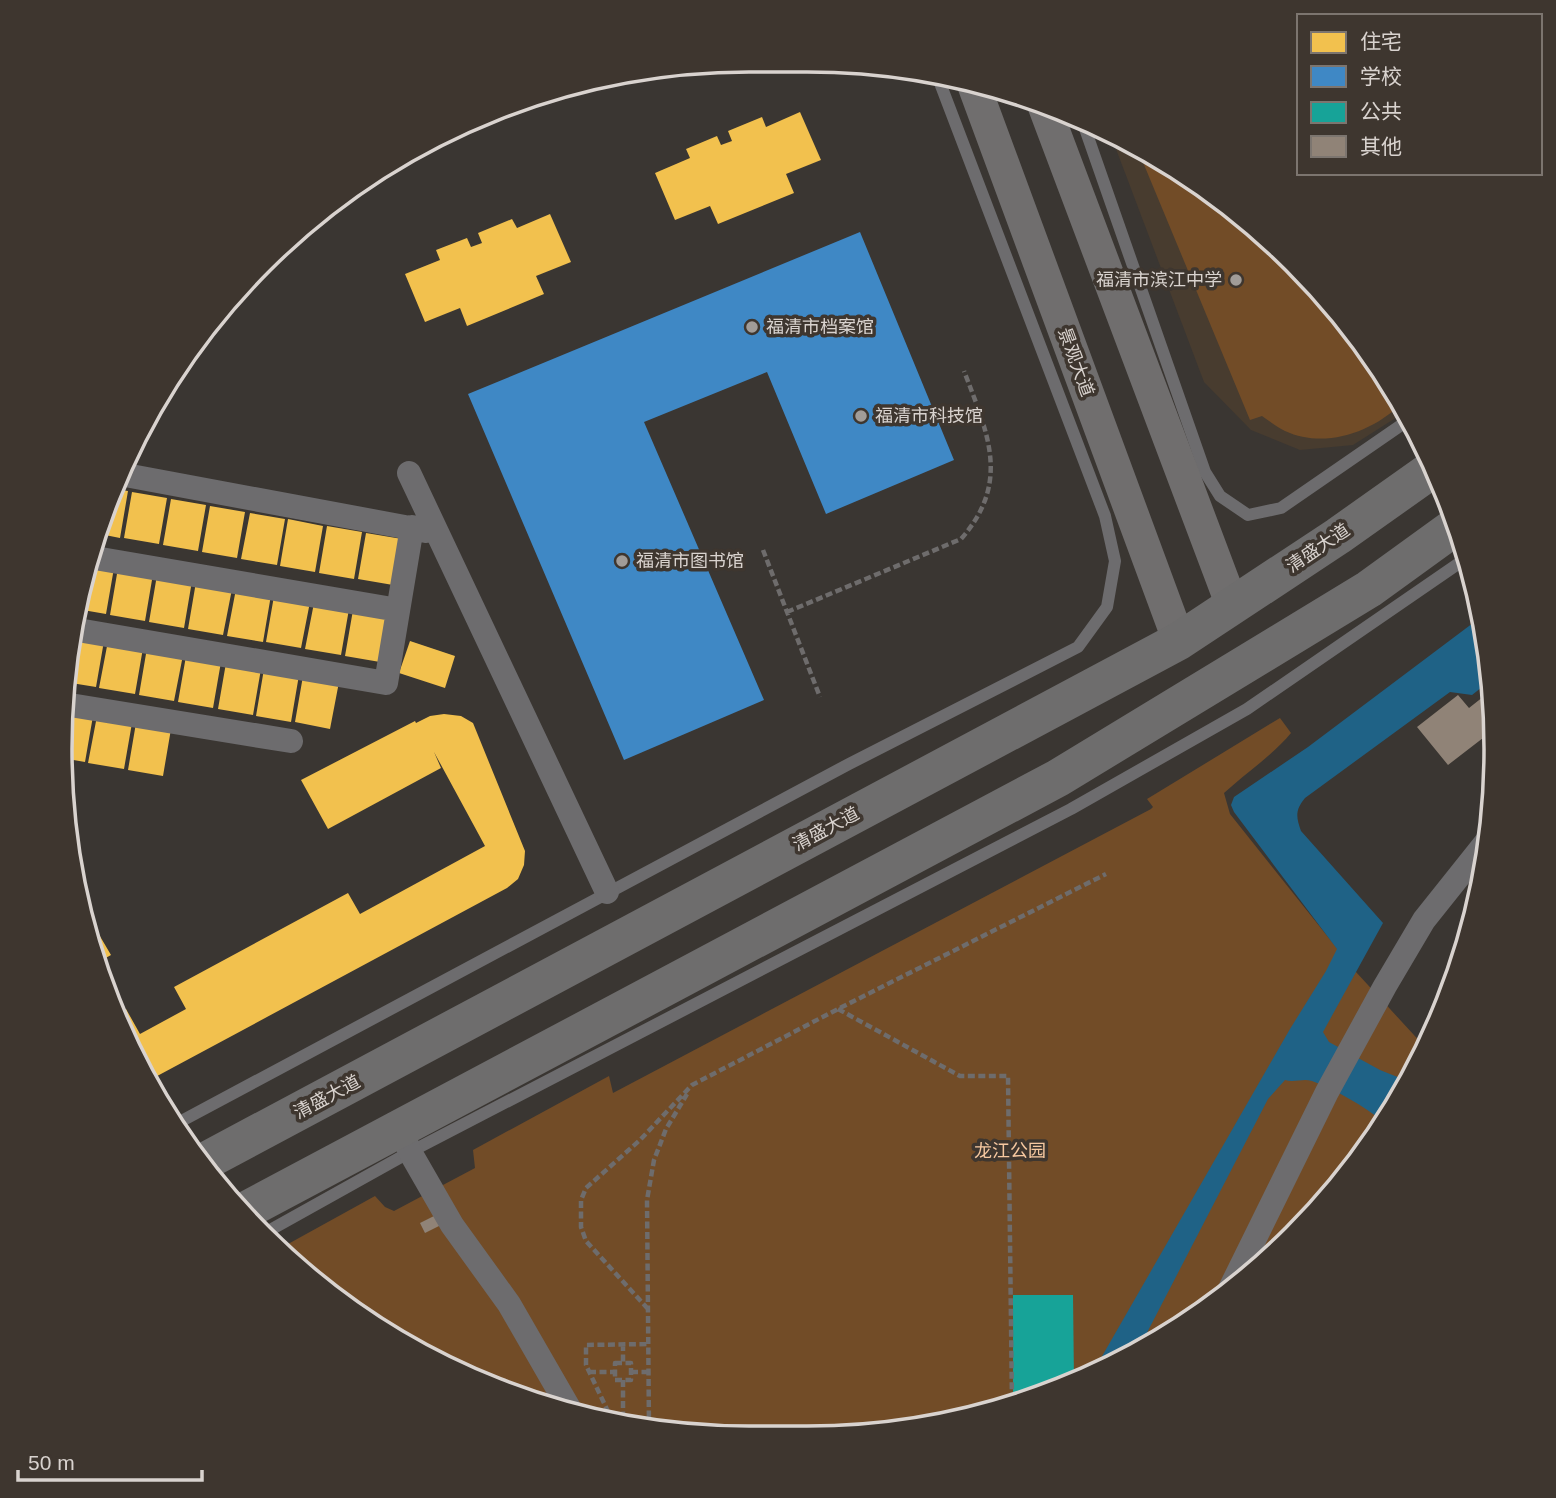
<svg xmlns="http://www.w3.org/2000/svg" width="1556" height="1498" font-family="Helvetica,'Noto Sans SC',sans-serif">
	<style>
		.education { fill: #483c2f }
		.green { fill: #724c27 }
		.water { fill: #1f6286 }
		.homes { fill: #f2c14e }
		.schools { fill: #3f88c5 }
		.public { fill: #17a398 }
		.building { fill: #908377 }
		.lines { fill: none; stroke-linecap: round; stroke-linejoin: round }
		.path { stroke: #6e6c6c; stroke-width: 4.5; stroke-dasharray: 7 3.5; stroke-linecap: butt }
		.lane { stroke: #6d6c6e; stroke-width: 12 }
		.street { stroke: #6d6c6e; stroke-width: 24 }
		.secondary { stroke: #706e6e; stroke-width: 33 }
		.primary { stroke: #6e6d6d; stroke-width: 38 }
		.poi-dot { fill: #a19c98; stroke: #3e362f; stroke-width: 2.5 }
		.labels { text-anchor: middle; stroke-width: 7; stroke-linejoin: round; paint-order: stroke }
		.poi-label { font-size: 18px; fill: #d9d3cf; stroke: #3e362f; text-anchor: start }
		.street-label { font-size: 18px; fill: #d9d3cf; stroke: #3e362f }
		.park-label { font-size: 18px; fill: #f6c8a0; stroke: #3e362f }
		.rim { fill: none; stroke: #d9d3cf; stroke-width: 3.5 }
	</style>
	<rect width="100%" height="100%" fill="#3a3632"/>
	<path class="education" d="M1110,133L1151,152L1261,230L1354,329L1405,412L1353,445L1300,450L1251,430L1204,382Z"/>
	<path class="green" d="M1150,151L1173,167L1177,176L1180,172L1261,230L1354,329L1401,404C1371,433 1324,449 1285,431C1277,427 1269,421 1262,416L1250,420L1140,155Z
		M1280,718L1291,733C1272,756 1247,772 1224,793L1230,814L1356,972L1425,1047L1404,1093L1326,1203L1227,1296L1112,1367L986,1415L852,1437H704L570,1415L444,1367L329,1296L279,1249L375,1196L385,1207L394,1211L475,1168L473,1150L609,1076L613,1093L1151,809L1153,807L1147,799Z"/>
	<path class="water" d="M1481,617L1491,680L1472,695L1450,692L1305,798C1295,810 1296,817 1301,831L1383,923L1323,1032L1329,1042L1380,1070L1400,1078L1412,1077L1404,1093L1384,1122C1363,1106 1337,1090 1312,1081C1303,1078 1294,1083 1285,1080L1268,1099L1137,1352L1104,1370L1097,1365L1290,1029L1326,971L1337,949L1234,812L1231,805L1234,797L1308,747Z"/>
	<path class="homes" d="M800,112L821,160L786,174L794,193L718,224L710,206L675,220L655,173L690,158L686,149L717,136L721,145L732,141L728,131L762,117L766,127Z
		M550,214L571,262L536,276L544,294L467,326L460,308L425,322L405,274L440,260L436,250L467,238L471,247L482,243L478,233L512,219L517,228Z
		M114,489L128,491L120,538L95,533Z
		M132,492L167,498L159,544L124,538Z
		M171,499L206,505L198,551L163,545Z
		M210,506L245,512L237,558L202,552Z
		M250,513L285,519L277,565L241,559Z
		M288,519L323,526L315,572L280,566Z
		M327,526L362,532L354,579L319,573Z
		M366,533L402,539L393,585L358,579Z
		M88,563L114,568L106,614L77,609Z
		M118,568L153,574L145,621L110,615Z
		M157,575L192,581L184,628L149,622Z
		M196,582L232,589L223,635L188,629Z
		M236,589L271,595L263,642L227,636Z
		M274,596L310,602L301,648L266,642Z
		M314,603L349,609L341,655L305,649Z
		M353,610L388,616L380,662L345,656Z
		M71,635L104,641L96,687L65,682V659Z
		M108,641L143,648L135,694L99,688Z
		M410,641L455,656L445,688L399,673Z
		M147,648L183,655L174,701L139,695Z
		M186,656L221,662L213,708L178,702Z
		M226,663L261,669L253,715L218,709Z
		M264,669L299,675L291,722L256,716Z
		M303,676L339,682L330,729L295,722Z
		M64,711L93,716L85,762L62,758Z
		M444,714L461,716L473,723L525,851L524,865L518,879L507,888L146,1082L116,1015L126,1009L140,1034L186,1009L174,987L348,893L360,914L485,846L434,752L441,768L328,829L301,780L415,721L416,723L430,716Z
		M97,716L132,723L124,769L88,763Z
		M136,723L171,729L163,776L128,770Z
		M84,909L111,955L95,964Z"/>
	<path class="schools" d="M860,232L954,460L826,514L767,372L644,422L764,700L624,760L468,394Z"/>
	<path class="public" d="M1013,1295H1073L1074,1382L1035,1396H1013Z"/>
	<path class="building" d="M1493,689L1495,704L1494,741L1489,745L1483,738L1448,765L1417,727L1458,695L1469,708Z
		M436,1215L441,1225L425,1233L420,1223Z"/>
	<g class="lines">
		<path class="path" d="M763,550L820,697
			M787,612L961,539C1011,482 988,434 964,371
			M838,1009L960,1076H1008L1012,1405
			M648,1309L586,1241L581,1227V1200L586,1188L640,1140L692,1085L838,1009L1106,874
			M623,1344V1363
			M615,1363H631V1380H615Z
			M589,1372H615
			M631,1372H648
			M623,1380V1424
			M613,1422L586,1365V1345L648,1344
			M630,1425L648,1424
			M649,1428L647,1200L654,1160L666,1129L687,1094"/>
		<path class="lane" d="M1082,120L1205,472L1220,496L1248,515L1281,508L1410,419
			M174,1125L849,764L1078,647L1107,607L1115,561L1105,516L937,75
			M263,1234L410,1152L1071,809L1247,709L1468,557"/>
		<path class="street" d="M409,473L607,892
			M120,474L426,531
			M89,557L398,610
			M72,629L386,683L412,527
			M64,704L291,741
			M400,1127L410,1152L452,1225L509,1304L573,1415
			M1226,1297L1327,1092L1385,986L1424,920L1491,836"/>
		<path class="secondary" d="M973,83L1179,641
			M1043,103L1232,605"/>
		<path class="primary" d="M202,1163L1179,641L1338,536L1434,468
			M241,1213L1058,778L1369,589L1456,526"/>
	</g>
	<g class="poi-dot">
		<circle cx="1236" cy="280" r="7"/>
		<circle cx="752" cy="327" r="7"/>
		<circle cx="861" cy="416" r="7"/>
		<circle cx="622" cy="561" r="7"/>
	</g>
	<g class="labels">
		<g class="poi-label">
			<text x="1222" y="286" text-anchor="end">福清市滨江中学</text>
			<text x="766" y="333">福清市档案馆</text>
			<text x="875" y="422">福清市科技馆</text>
			<text x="636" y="567">福清市图书馆</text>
		</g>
		<g class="street-label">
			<text transform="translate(1076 362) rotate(70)" y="6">景观大道</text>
			<text transform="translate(1318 548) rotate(-34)" y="6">清盛大道</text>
			<text transform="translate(826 829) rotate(-28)" y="6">清盛大道</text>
			<text transform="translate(327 1097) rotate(-28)" y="6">清盛大道</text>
		</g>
		<g class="park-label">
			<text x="1010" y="1157">龙江公园</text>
		</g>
	</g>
	<path d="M0 0H1556V1498H0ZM749 72H807A677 677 0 0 1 1484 749V749A677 677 0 0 1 807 1426H749A677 677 0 0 1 72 749V749A677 677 0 0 1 749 72Z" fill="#3e362f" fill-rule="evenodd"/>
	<path class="rim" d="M749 72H807A677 677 0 0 1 1484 749V749A677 677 0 0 1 807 1426H749A677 677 0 0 1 72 749V749A677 677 0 0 1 749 72Z"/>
	<rect x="1297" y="14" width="245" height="161" fill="#3e362f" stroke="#7c756f" stroke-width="2"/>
	<rect x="1311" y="32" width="35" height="21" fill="#f2c14e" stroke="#7c756f" stroke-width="2"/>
	<text x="1360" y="49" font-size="21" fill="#d9d3cf">住宅</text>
	<rect x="1311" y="66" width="35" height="21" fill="#3f88c5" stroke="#7c756f" stroke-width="2"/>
	<text x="1360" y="84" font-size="21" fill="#d9d3cf">学校</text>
	<rect x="1311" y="102" width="35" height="21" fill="#17a398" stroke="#7c756f" stroke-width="2"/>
	<text x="1360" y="119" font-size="21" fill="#d9d3cf">公共</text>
	<rect x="1311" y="136" width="35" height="21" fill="#908377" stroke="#7c756f" stroke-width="2"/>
	<text x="1360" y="154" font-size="21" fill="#d9d3cf">其他</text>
	<path d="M18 1470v10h184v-10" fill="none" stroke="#d9d3cf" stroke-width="3.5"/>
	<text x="28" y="1470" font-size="21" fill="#d9d3cf" stroke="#3e362f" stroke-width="5" paint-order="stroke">50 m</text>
</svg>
